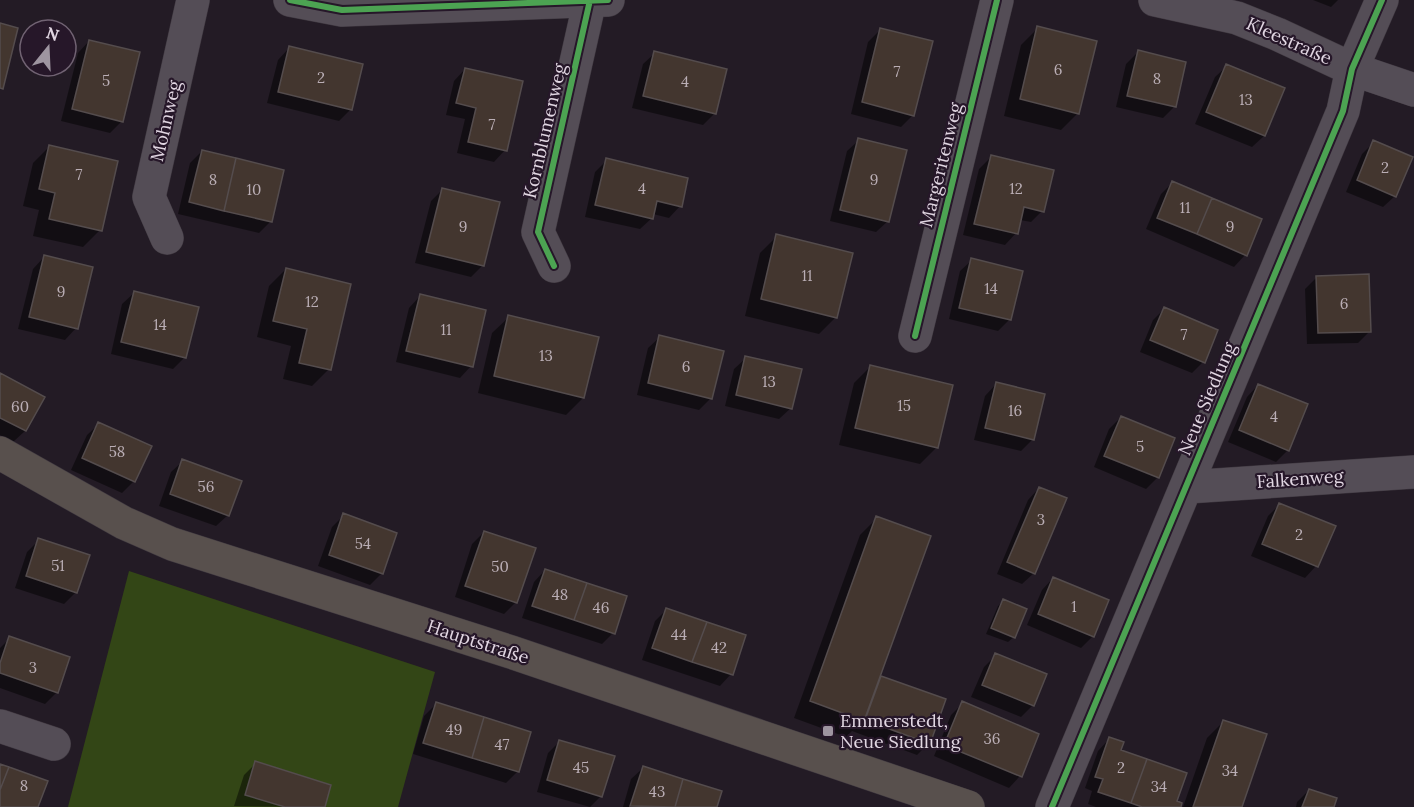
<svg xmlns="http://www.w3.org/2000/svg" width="1414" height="807" font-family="Lora,serif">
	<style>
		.green { fill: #334616 }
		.shadow { fill: #0007 }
		.building { fill: #43362f; stroke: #544c4d; stroke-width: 1.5 }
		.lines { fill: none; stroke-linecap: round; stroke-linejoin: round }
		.minor-casing { stroke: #3f3840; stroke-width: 34 }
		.major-casing { stroke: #3f3840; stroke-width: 34 }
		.minor { stroke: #544d56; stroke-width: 33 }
		.major { stroke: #58504d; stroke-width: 33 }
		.cycleway-casing { stroke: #261729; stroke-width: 10 }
		.cycleway { stroke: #4ca352; stroke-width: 6 }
		.poi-dot { fill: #9e95a0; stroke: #261729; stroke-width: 2 }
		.labels { text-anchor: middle; stroke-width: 4.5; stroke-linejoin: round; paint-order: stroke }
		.number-label { font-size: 15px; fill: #baaeb5 }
		.street-label { font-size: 18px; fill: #e1d6e2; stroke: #261729 }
		.poi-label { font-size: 18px; fill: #e1d6e2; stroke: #261729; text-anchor: start }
	</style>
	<rect width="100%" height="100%" fill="#231b25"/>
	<path class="green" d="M129,571L435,672L398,807H68Z"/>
	<path class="shadow" d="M1313,0H1338L1331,7Z
		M1038,28L1078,113L1061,130L1004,116L1021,45Z
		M880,30L913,115L901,127L851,114L868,42Z
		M89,41L122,121L110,133L61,121L78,53Z
		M289,48L351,109L339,121L267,103L278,60Z
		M1138,52L1185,64L1174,107L1163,118L1116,107L1126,64Z
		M655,53L715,113L703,125L632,108L643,64Z
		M1227,66L1283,89L1264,136L1252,147L1195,124L1215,77Z
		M465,69L505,150L494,162L457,153L465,119L446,115L454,81Z
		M859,140L888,221L876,232L830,221L847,151Z
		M1374,142L1395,196L1383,207L1346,192L1362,154Z
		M50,146L100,230L83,247L33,236L39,210L23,206L33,163Z
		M202,151L283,171L270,222L259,233L178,214L190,163Z
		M991,157L1042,211L1031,222L1020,220L1016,233L1005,245L963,235L979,169Z
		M607,160L680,206L669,218L653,214L652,218L640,229L585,217L595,172Z
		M1173,182L1245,255L1234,267L1146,229L1161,194Z
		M442,190L483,265L471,277L415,263L431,201Z
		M777,236L836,317L819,334L745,316L760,253Z
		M44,257L76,328L65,340L18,329L33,269Z
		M972,260L1010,319L998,331L949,319L960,271Z
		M286,269L329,369L312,386L283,379L291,346L257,337L269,286Z
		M1317,277L1370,331L1358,343L1307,344L1305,289Z
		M134,293L185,357L173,369L111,354L122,304Z
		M420,296L471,366L460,378L396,362L409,308Z
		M1164,309L1203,362L1192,373L1140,352L1153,320Z
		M509,317L583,398L566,415L478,393L492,333Z
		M660,337L711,398L699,410L637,395L648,348Z
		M746,358L791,408L779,419L725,406L734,369Z
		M871,366L937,447L920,464L839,445L854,383Z
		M0,375L43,397L25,431L13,442L0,435Z
		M996,384L1033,439L1021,451L974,440L985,396Z
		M1258,385L1288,450L1276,462L1228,442L1247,397Z
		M1121,417L1158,477L1146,489L1094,467L1109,429Z
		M99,424L134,481L122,493L71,470L87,435Z
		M183,461L228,515L216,526L159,506L171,472Z
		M1039,488L1034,573L1022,584L997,574L1028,500Z
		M1280,504L1334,527L1316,566L1305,578L1251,556L1268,516Z
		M344,515L382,573L370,585L318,566L332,527Z
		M877,518V682L881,677L929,743L917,755L852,731L846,737L794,718L860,535Z
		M484,532L516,602L504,614L455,597L472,544Z
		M39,540L76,592L64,604L15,588L27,552Z
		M545,570L613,633L602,644L522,618L534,582Z
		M1053,578L1093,636L1081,648L1027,625L1042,590Z
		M1003,601L1014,637L1008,642L986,634L998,606Z
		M666,610L731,674L720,686L642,660L655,621Z
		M10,638L57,692L45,704L0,688V648Z
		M996,655L1045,675L1032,706L1021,717L971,697L984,667Z
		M963,703L1020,776L1009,788L934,756L951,715Z
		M436,704L518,771L506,783L413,754L424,716Z
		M1224,721L1240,807H1183L1207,738Z
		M1109,739L1119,751L1180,807H1096L1088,804L1092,791L1085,788L1098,751Z
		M560,741L601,796L590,807L537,792L548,753Z
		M256,763L323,807L234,806L244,775Z
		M643,768L716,807H623L631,779Z
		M1309,790L1332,807H1296L1297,802Z"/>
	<path class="building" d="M0,23L18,28L3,89L0,88Z
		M1037,26L1097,41L1079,114L1020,99Z
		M880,28L933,41L914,116L862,102Z
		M89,40L140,52L123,122L72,109Z
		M289,46L363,64L352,110L278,92Z
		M1138,50L1186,62L1176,107L1127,96Z
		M654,51L727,69L716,114L643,96Z
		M1226,64L1285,88L1265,136L1206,112Z
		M465,68L523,81L507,151L468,142L476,108L456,103Z
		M858,138L907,150L889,222L840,210Z
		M1373,140L1413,157L1396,197L1357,180Z
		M49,145L118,161L102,231L49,219L55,193L39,189Z
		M202,150L236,158L224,211L189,202Z
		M991,155L1054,170L1044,212L1024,207L1018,234L974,224Z
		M236,158L284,170L272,222L224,211Z
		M606,158L688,178L682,207L657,201L653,219L595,205Z
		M1172,181L1212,198L1197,234L1157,218Z
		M442,188L500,202L484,266L426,252Z
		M1212,198L1262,219L1247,256L1197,234Z
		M776,234L853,253L837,318L761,299Z
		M44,255L93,267L78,329L29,317Z
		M971,258L1023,271L1011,320L959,308Z
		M286,268L351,284L331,370L299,363L307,329L273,321Z
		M1369,274L1371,332L1318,333L1316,276Z
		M134,291L199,307L186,358L121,342Z
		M420,294L486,310L473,367L406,351Z
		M1164,307L1218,330L1205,363L1150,340Z
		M508,315L599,337L584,398L494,376Z
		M659,335L724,351L712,399L648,383Z
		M745,356L802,369L792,409L736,395Z
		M870,365L953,385L938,448L855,428Z
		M0,373L45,397L26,431L0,418Z
		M996,382L1045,394L1034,440L985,428Z
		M1258,384L1308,404L1289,451L1239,430Z
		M1121,416L1175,438L1159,478L1104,456Z
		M98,422L152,446L135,482L82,458Z
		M182,459L242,481L229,516L170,494Z
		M1039,487L1067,498L1035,574L1007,562Z
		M1279,503L1336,526L1318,567L1262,544Z
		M343,513L397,533L383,574L329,555Z
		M876,516L931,536L864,721L810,701Z
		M484,531L536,548L517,603L465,586Z
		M38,538L90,555L77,593L26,576Z
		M545,569L587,583L574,620L532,606Z
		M1053,577L1109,600L1094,637L1038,614Z
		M587,583L627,596L615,634L574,620Z
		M1003,599L1027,609L1015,638L991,628Z
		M666,608L707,622L692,662L652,648Z
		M707,622L746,635L733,675L692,662Z
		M9,636L70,657L58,693L0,673V663Z
		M995,653L1047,674L1034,706L982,685Z
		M881,676L946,699L930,744L865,720Z
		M962,701L1039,734L1022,777L944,745Z
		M436,702L484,717L472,758L423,743Z
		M484,717L531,732L519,772L472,758Z
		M1223,720L1267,734L1242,807H1193Z
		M1109,737L1124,742L1121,750L1147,759L1131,803L1098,792L1103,779L1095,777Z
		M559,740L615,756L602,797L547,780Z
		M1147,759L1187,773L1177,801L1182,803L1181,807H1142L1131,803Z
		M255,761L331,785L325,807H285L245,795Z
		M0,764L9,767L0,790Z
		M643,766L683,779L675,807L630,806Z
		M9,767L48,781L38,807H0V790Z
		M683,779L722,791L717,807H675Z
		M1309,789L1337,798L1334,807H1302Z"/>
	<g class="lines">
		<g class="minor-casing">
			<path id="minor" d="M290,0L342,10L608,0
				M1155,0L1237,18L1277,34L1352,69L1414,90
				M167,238L149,197L193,0
				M554,266L538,232L590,0
				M915,336L997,0
				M1187,487L1414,472
				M0,726L54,744
				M1052,807L1343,111L1352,69L1382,0"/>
		</g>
		<g class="major-casing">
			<path id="major" d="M0,453L124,523L172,544L511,652L968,807"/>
		</g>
		<use href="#minor" class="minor"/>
		<use href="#major" class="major"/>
		<g class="cycleway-casing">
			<path id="cycleway" d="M290,0L342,10L608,0
				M554,266L538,232L590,0
				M915,336L997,0
				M1052,807L1343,111L1352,69L1382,0"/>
		</g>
		<use href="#cycleway" class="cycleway"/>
	</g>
	<rect class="poi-dot" x="822" y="725" width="12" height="12" rx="3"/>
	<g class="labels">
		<g class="number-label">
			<text x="1058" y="75">6</text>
			<text x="897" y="77">7</text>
			<text x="321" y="83">2</text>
			<text x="1157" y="84">8</text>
			<text x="106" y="86">5</text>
			<text x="685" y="87">4</text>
			<text x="1246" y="105">13</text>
			<text x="492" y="130">7</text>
			<text x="1385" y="173">2</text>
			<text x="79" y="180">7</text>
			<text x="213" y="185">8</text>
			<text x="874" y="185">9</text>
			<text x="642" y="194">4</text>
			<text x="1016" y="194">12</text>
			<text x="254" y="195">10</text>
			<text x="1185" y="213">11</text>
			<text x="463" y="232">9</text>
			<text x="1230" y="232">9</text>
			<text x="807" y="281">11</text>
			<text x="991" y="294">14</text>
			<text x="61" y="297">9</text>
			<text x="312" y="307">12</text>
			<text x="1344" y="309">6</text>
			<text x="160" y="330">14</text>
			<text x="446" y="335">11</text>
			<text x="1184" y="340">7</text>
			<text x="546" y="361">13</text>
			<text x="686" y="372">6</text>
			<text x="769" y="387">13</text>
			<text x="904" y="411">15</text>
			<text x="20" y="412">60</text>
			<text x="1015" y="416">16</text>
			<text x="1274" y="422">4</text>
			<text x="1140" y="452">5</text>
			<text x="117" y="457">58</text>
			<text x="206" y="492">56</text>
			<text x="1041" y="525">3</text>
			<text x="1299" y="540">2</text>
			<text x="363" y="549">54</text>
			<text x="58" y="571">51</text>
			<text x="500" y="572">50</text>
			<text x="560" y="600">48</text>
			<text x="1074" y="612">1</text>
			<text x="601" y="613">46</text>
			<text x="679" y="640">44</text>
			<text x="719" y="653">42</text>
			<text x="33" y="673">3</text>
			<text x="454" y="735">49</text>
			<text x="992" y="744">36</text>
			<text x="502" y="750">47</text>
			<text x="581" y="773">45</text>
			<text x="1121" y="773">2</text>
			<text x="1230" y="776">34</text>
			<text x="24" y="791">8</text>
			<text x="1159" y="792">34</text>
			<text x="657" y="797">43</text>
		</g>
		<g class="street-label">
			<text transform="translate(1289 41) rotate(24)" y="6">Kleestraße</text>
			<text transform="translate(166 121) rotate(-77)" y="6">Mohnweg</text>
			<text transform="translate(545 131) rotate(-77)" y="6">Kornblumenweg</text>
			<text transform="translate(941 165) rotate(-76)" y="6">Margeritenweg</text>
			<text transform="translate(1207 399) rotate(-67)" y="6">Neue Siedlung</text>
			<text transform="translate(1300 479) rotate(-4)" y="6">Falkenweg</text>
			<text transform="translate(478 642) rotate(18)" y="6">Hauptstraße</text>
		</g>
		<g class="poi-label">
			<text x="840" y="727">Emmerstedt,<tspan x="840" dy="21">Neue Siedlung</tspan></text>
		</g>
	</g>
	<g transform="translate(48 48) rotate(18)"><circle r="28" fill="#261729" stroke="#716373" stroke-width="1.5"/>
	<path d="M0-4.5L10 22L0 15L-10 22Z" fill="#9e95a0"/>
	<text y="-9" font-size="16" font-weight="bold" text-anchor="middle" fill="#e1d6e2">N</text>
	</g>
</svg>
